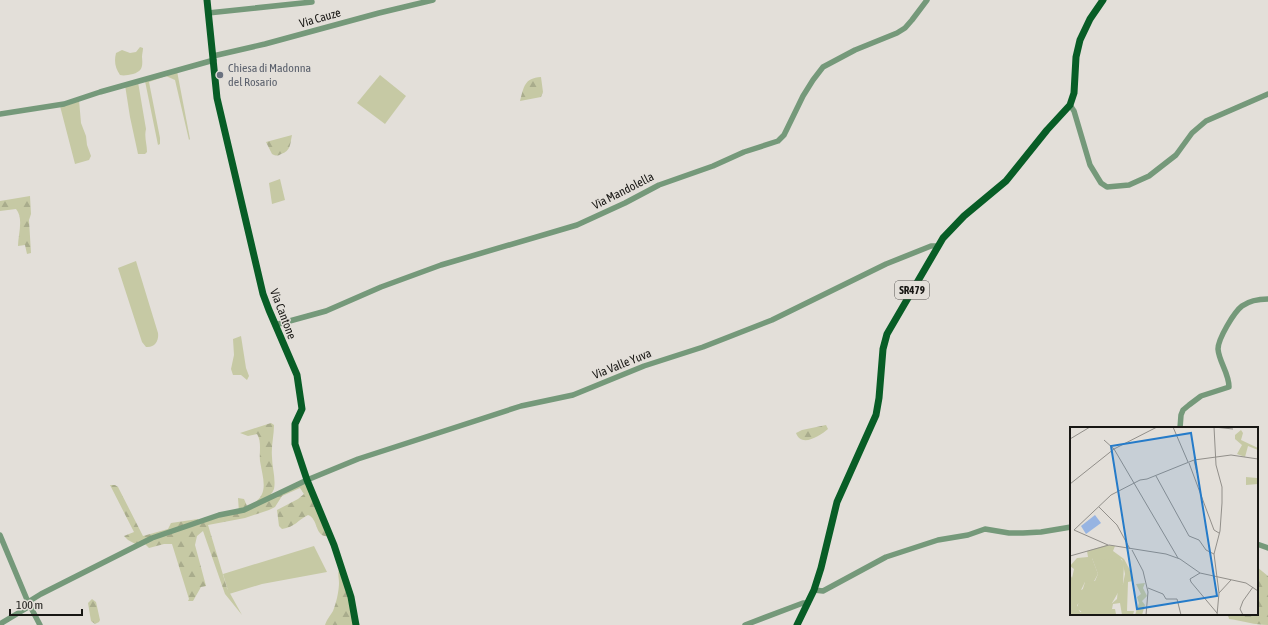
<svg xmlns="http://www.w3.org/2000/svg" width="1268" height="625" font-family="'Asap Condensed',sans-serif">
	<style>
		.green { fill: #c6c9a4 }
		.forest { fill: url(#forest-firs) }
		.lines { fill: none; stroke-linecap: round; stroke-linejoin: round }
		.minor { stroke: #75997a; stroke-width: 5.5 }
		.major { stroke: #085d26; stroke-width: 7 }
		.worship-dot { fill: #6b7280; stroke: #e3dfd9; stroke-width: 1.5 }
		.labels { text-anchor: middle; stroke-width: 3; stroke-linejoin: round; paint-order: stroke }
		.shield { fill: #e3dfd9; stroke: #55534f; stroke-width: 1 }
		.shield-label { font-size: 11px; font-weight: bold; fill: #181714 }
		.street-label { font-size: 12px; fill: #181714; stroke: #e3dfd9 }
		.worship-label { font-size: 12px; fill: #5b616d; stroke: #e3dfd9; text-anchor: start }
		.inset-road { fill: none; stroke: #928f8a; stroke-width: 1 }
		.view { fill: #257bc9; fill-opacity: 0.15; stroke: #257bc9; stroke-width: 2 }
		.inset-edge { fill: none; stroke: #181714; stroke-width: 2 }
	</style>
	<defs>
		<pattern id="forest-firs" width="22" height="20" patternUnits="userSpaceOnUse"><rect width="22" height="20" fill="#c6c9a4"/><path d="M5 1l3.5 6h-7zM16 11l3.5 6h-7z" fill="#a9ac8c"/></pattern>
	</defs>
	<rect width="100%" height="100%" fill="#e3dfd9"/>
	<path class="green" d="M140,47L143,48C143,51 142,54 142,57C143,67 142,71 133,74C128,75 124,76 120,75C115,68 114,61 116,53L122,50L130,53L136,52Z
		M177,71L190,139L189,140L175,80L166,76L149,82L160,138V144L158,145L145,81Z
		M380,75L406,96L385,124L357,103Z
		M138,82L146,129C144,137 147,144 147,152L145,154H138L130,117L125,85Z
		M79,100L81,123L86,136L87,145L91,156L89,160L75,164L60,106Z
		M280,179L285,200L272,204L269,183Z
		M136,261L158,333C159,341 155,348 146,347L142,342L118,268Z
		M241,336L246,368L249,376L247,380L241,375H233L231,369L234,355L233,339Z
		M314,546L327,572L262,584L229,594L223,574Z"/>
	<path class="forest" d="M541,77L543,92L541,97L520,101C524,87 524,78 541,77Z
		M292,135C290,144 291,151 281,154C278,156 276,156 272,154L266,142Z
		M30,196L31,214L29,220L31,253L27,254L25,245L18,246C18,235 24,218 16,209L0,211V201Z
		M271,423L274,425C274,436 271,446 272,457C272,467 276,479 274,489C273,491 272,493 271,494L272,498L305,482L329,536C314,538 319,519 308,515C298,520 295,527 282,529L279,526L277,510L298,499L304,494L300,488L282,496L275,507L269,510L245,518L208,525L227,588L242,615L225,594L203,531L197,536L195,545L206,586L201,587L193,601H188L189,599L172,544H164L149,548L145,544L139,546L128,540L124,536L134,532L110,485H115L118,487L143,536L168,529L171,523L198,519L199,524L219,517L239,512L238,498L244,499L247,506C271,497 263,480 260,461C259,452 262,442 257,434L248,436L240,433Z
		M826,425L828,429C820,436 801,448 796,433L802,430Z
		M340,567L350,599L355,625H325C327,619 330,616 333,611C336,604 339,591 339,583C339,577 337,573 340,567Z
		M1257,567L1268,576V625C1255,625 1243,621 1229,619L1228,614H1257Z
		M92,599L96,602L100,620L99,622L95,624L91,621L88,603Z"/>
	<g class="lines">
		<path class="minor" d="M208,13L312,2
			M213,56L265,44L379,13L433,0
			M1070,105L1074,111L1090,165L1101,183L1107,187L1129,185L1149,176L1176,155L1192,133L1206,121L1268,94
			M0,114L64,104L100,92L214,60
			M275,325L326,311L381,287L441,265L577,225L625,203L659,185L713,166L744,152L778,141L784,135L803,96L813,80L823,67L855,50L897,33L905,28L912,20L927,0
			M1180,428L1181,415L1183,410L1189,405L1201,396L1229,387C1229,373 1219,362 1218,349C1218,339 1234,312 1242,306C1249,301 1259,299 1268,299
			M0,535L28,602L40,625
			M1257,544L1268,548
			M814,590L823,591L886,557L938,540L968,535L985,529L1009,533H1023L1041,532L1071,527
			M28,602L41,594L152,538L219,515L244,510L307,480L358,459L521,406L573,395L644,366L703,347L772,320L886,264L931,246H937
			M0,624L30,606
			M745,625L803,603H808"/>
		<path class="major" d="M207,0L217,98L263,294L269,310L297,375L302,409L295,424V444L307,480L334,545L351,597L356,625
			M797,625L814,590L821,568L837,502L876,415L879,398L883,349L887,334L943,238L964,216L1006,181L1047,130L1070,105L1074,93L1076,57L1080,40L1090,19L1103,0"/>
	</g>
	<circle class="worship-dot" cx="220" cy="75" r="4"/>
	<g class="labels">
		<rect class="shield" x="895" y="281" width="34" height="18" rx="3"/>
		<g class="shield-label">
			<text x="912" y="294">SR479</text>
		</g>
		<g class="street-label">
			<text transform="translate(320 18) rotate(-16)" y="4">Via Cauze</text>
			<text transform="translate(623 191) rotate(-27)" y="4">Via Mandolella</text>
			<text transform="translate(283 314) rotate(69)" y="4">Via Cantone</text>
			<text transform="translate(622 364) rotate(-22)" y="4">Via Valle Yuva</text>
		</g>
		<g class="worship-label">
			<text x="228" y="72">Chiesa di Madonna<tspan x="228" dy="14">del Rosario</tspan></text>
		</g>
	</g>
	<g transform="translate(1070 427)">
		<rect width="188" height="188" fill="#e3dfd9"/>
		<path d="M171,3L173,6L171,13L188,21V23L178,19L175,30L167,27L172,18L165,12V8ZM176,50L187,51L188,57L176,58ZM22,131H50L54,136L53,157L42,176L40,188H15L7,181L15,155L25,154L28,147Z" fill="#c6c9a4"/>
		<path d="M37,118L45,119L43,124L54,132L60,143L63,154L58,155L57,184H64L63,188H52L50,176L43,177L42,182H45L46,187L40,188L39,184L40,178L47,172L48,161L53,157L55,147L52,132L46,131L31,133L22,131L28,147L23,156L15,155L11,163L20,159V166L7,178L10,185H15V188H0V147L2,151L4,142L0,139L7,131L18,130L17,124ZM75,156L73,161L77,169L72,174L75,178L72,188H65L69,176L67,170L71,167L66,157Z" fill="#c6c9a4"/>
		<path d="M25,88L31,96L16,107L11,99Z" fill="#97b4e2"/>
		<path class="inset-road" d="M103,0L118,35M144,0L163,2M144,0L146,38L152,60V76L150,104L144,127L149,166L147,188M0,12L20,0M34,13L44,22M44,22L108,131M124,33L127,46M119,36L144,103L149,106M86,49L119,109L129,113L136,123L144,127M0,57L44,22L87,0M29,80L47,98L60,122M38,118L4,103L41,68L70,53L77,52L124,33L161,28L188,32M62,123L73,144L78,165L76,188M0,129L39,118L96,127L110,132L130,146L176,156L188,164M130,146L120,152L121,155L147,186M78,161L93,167L96,172H107L111,188M149,166L161,153M173,188L170,182L173,174L183,160"/>
		<path class="view" d="M121,6L147,169L67,182L41,19Z"/>
		<rect width="188" height="188" class="inset-edge"/>
	</g>
	<path d="M10 609v6h72v-6" fill="none" stroke="#181714" stroke-width="2"/>
	<text x="16" y="609" font-size="12" fill="#181714" stroke="#e3dfd9" stroke-width="3" paint-order="stroke">100 m</text>
</svg>
